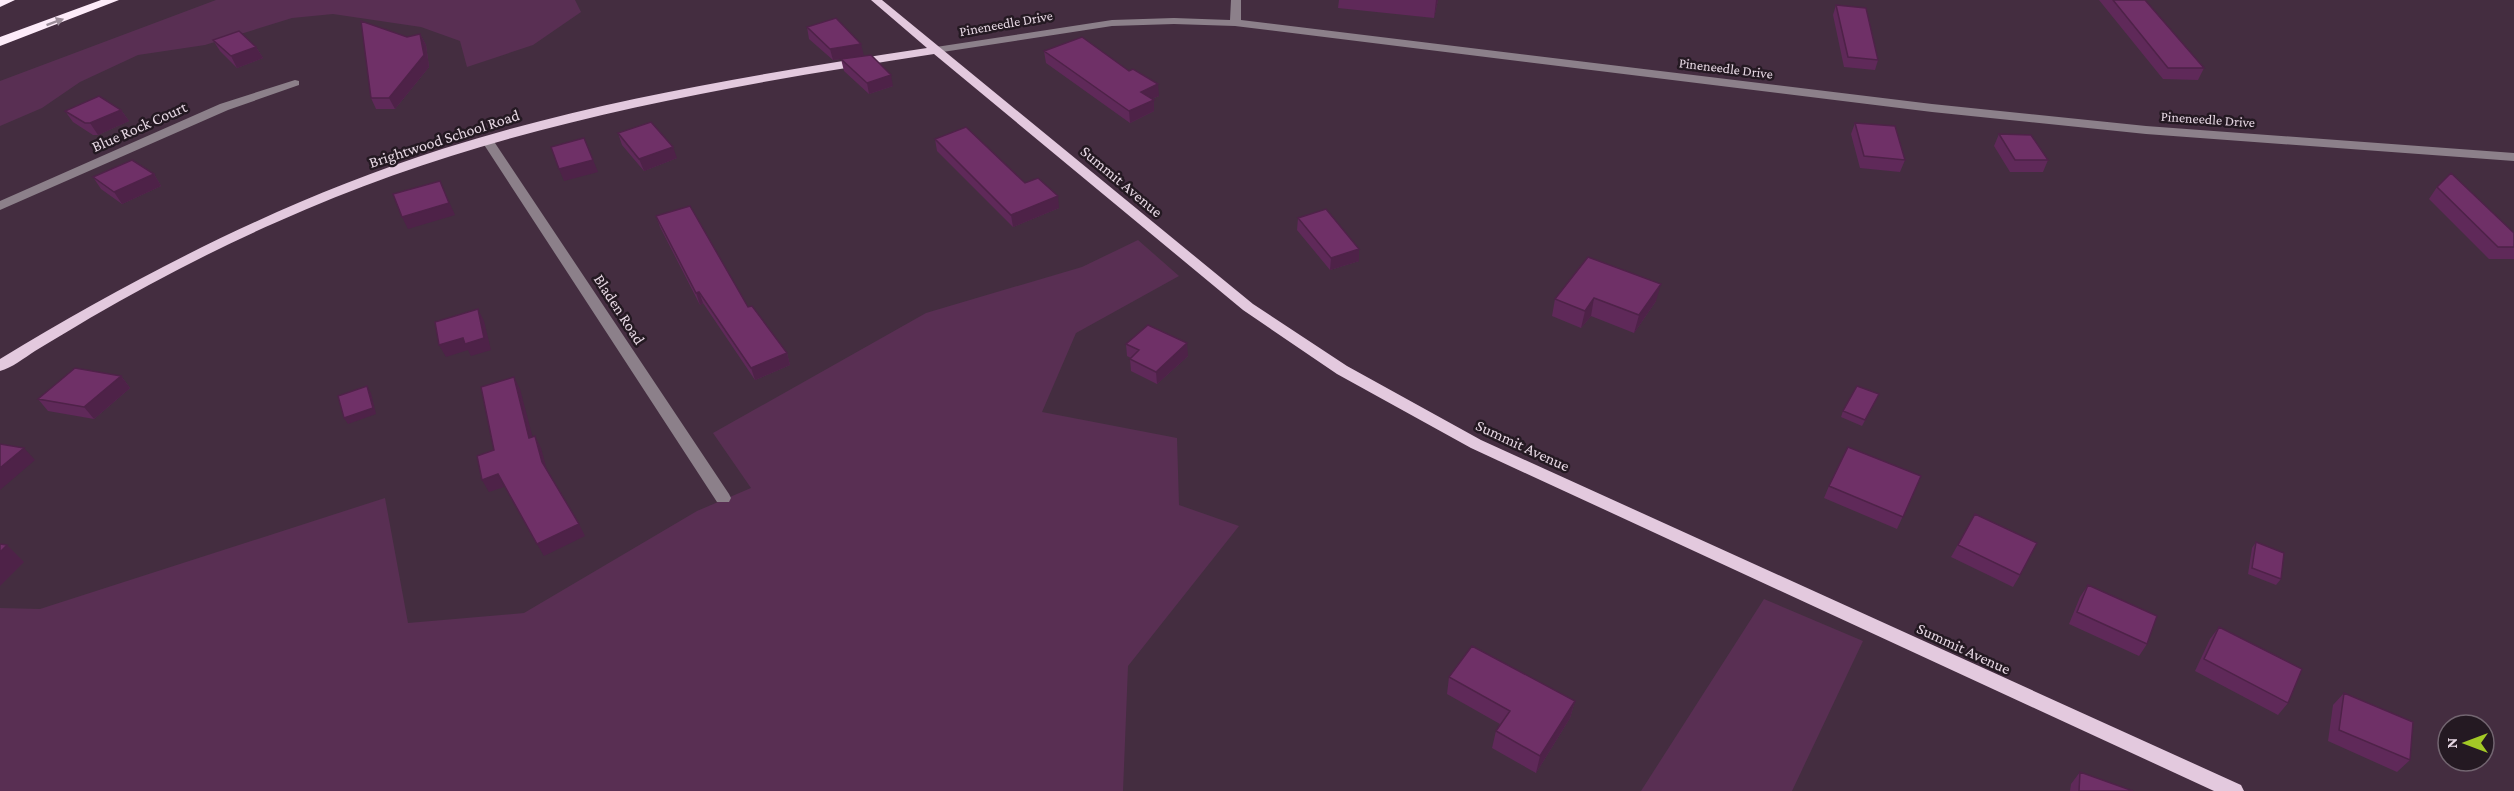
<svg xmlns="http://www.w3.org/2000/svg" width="2514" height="791" font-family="'Crimson Pro',serif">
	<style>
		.green { fill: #592f53 }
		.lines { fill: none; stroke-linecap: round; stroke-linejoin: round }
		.minor { fill: #8c808a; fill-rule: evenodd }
		.major { fill: #e3c9de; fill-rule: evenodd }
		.highway { fill: #fdebf9; fill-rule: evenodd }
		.wall { fill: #5f2959 }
		.shaded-wall { fill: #4e2248 }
		.building { fill: #6f3067; stroke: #4e2248; stroke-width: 1.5 }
		.oneway { fill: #9b8c98 }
		.labels { text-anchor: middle; stroke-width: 5; stroke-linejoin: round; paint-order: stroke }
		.far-street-label { font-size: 14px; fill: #e7d8e4; stroke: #241922 }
		.street-label { font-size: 16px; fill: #e7d8e4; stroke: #241922 }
	</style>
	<rect width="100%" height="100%" fill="#442d40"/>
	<path class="green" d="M216,0H575L581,12L533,45L467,67L460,41L421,27L333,14L292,18L205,45L138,55L80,82L42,108L0,126V81Z
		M1138,240L1179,276L1076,333L1042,412L1177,438L1179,505L1239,526L1128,666L1123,791H0V608L40,609L385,498L408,623L524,613L697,511L751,488L713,433L926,313L1082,267Z
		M1764,599L1863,641L1792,791H1641Z"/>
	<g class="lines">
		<path class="minor" d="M1231,0H1241V20L1932,104L2146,126L2514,153V161L2146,134L1932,112L1235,26L1174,24L1112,26L936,53L930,50L936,47L1112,20L1174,18L1230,20Z
			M295,80L299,81V85L228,110L0,210V201L220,104Z
			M487,136L493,140L729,494L731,498L729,502H717L481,140Z"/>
		<path class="major" d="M871,0H882L1253,304L1347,366L1481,440L2241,785L2244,791H2214L1471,448L1337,374L1243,310L934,54C708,89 488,127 277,222C213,250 151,283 90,318C72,329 53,340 35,351C24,358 12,368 0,371V359C140,274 286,199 442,149C600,99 764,73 927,48Z"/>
		<path class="highway" d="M0,0H15L0,7Z
			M101,0H119L0,46V37Z"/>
	</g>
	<path class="wall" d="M1339,0H1438L1434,18L1338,8Z
		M2099,0H2145L2204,68L2198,80L2163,79Z
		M1836,5L1878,60L1875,70L1844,67L1833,15Z
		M807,27L864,56L833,60L809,39Z
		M420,34L426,45L429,67L395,109H376L371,98L407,37Z
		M213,40L256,47L263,58L237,68L220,51Z
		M1044,51L1129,71L1159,96L1152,99L1154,111L1130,123L1046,63Z
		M841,59L893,86L869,94L844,71Z
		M121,110L129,121L98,135H93L73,122L65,111Z
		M1855,123L1905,160L1900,172L1860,168L1851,134Z
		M618,133L677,158L644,171L622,145Z
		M1999,134L2048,160L2043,172H2010L1994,146Z
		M935,139L1025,183L1059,208L1013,227L937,151Z
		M154,174L161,186L122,204L101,189L93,177Z
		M2437,187L2514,233V259H2489L2429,199Z
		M656,216L748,307L787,353L790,365L755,380L703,303L700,305L660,227Z
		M1298,218L1359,261L1330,270L1297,230Z
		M1588,257L1656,301L1634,333L1591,316L1581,328L1552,316L1555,299Z
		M1126,344L1188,356L1157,384L1131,371L1130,359L1131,358L1127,356Z
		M121,376L130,388L94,419L48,411L38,399Z
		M1879,394L1862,426L1841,417L1843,411Z
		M1921,476L1897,529L1824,498L1829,486Z
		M1975,514L2020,575L2013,587L1951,557Z
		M2256,542L2281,579L2276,585L2248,574L2252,548Z
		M2088,585L2147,644L2139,656L2069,624L2080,597Z
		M2219,627L2288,703L2278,715L2195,671L2210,639Z
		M1449,677L1575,701L1570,718L1536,773L1492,748L1496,731L1500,724L1447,694Z
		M2344,693L2410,760L2397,772L2328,741L2333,705Z
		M2080,772L2133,791H2070L2071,784Z"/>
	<path class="shaded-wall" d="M1436,0H1438L1434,18Z
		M420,34L426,45L429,67L395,109L389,98Z
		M861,44L864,56L833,60L830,49Z
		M256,47L263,58L237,68L231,56Z
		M891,75L893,86L869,94L867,83Z
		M1158,84L1159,96L1142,103L1141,92Z
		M1154,100V111L1130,123L1129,111Z
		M121,110L129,121L98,135L90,123Z
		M673,147L677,158L644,171L639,159Z
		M593,160L598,172L564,181L559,169Z
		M154,174L161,186L122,204L114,192Z
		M440,181L455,215L408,229L402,217Z
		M1058,196L1059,208L1013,227L1011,215Z
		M1359,249V261L1330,270L1331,258Z
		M1661,284L1656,301L1634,333L1639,315Z
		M699,292L703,303L700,305L696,293Z
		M1594,298L1591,316L1581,328L1585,311Z
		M478,309L484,321L491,350L471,356L468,350L446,357L439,345Z
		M1187,343L1188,356L1157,384L1156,372Z
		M787,353L790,365L755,380L751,368Z
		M121,376L130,388L94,419L84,407Z
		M514,377L520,389L536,450L529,438Z
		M367,386L371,393L376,414L348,424L344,418Z
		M535,436L541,448L548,474L542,462Z
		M24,448L35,460L0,490V468Z
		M498,474L504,487L489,492L482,480Z
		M579,524L585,536L544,556L537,544Z
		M7,545L24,562L0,586V552Z
		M1575,701L1570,718L1536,773L1540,756Z"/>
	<path class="building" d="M2113,0H2145L2204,68H2168Z
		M1836,5L1866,8L1878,60L1848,57Z
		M836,18L861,44L830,49L807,27Z
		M361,21L407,37L420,34L424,55L389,98H371Z
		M239,31L256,47L231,56L213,40Z
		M1082,37L1129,71L1133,69L1158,84L1141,92L1154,100L1129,111L1044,51Z
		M871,55L891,75L867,83L841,59Z
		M99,96L121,110L90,123H85L65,111Z
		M651,122L673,147L639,159L618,133Z
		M1855,123L1895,126L1905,160L1864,156Z
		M966,127L1025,183L1038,178L1058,196L1011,215L935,139Z
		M1999,134L2031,135L2048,160H2015Z
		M584,138L593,160L559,169L551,147Z
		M132,160L154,174L114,192L93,177Z
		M2451,173L2514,233V247H2498L2437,187Z
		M440,181L449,203L402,217L393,194Z
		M690,206L748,307L752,306L787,353L751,368L699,292L696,293L656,216Z
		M1326,209L1359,249L1331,258L1298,218Z
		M1588,257L1661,284L1639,315L1594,298L1585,311L1555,299Z
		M478,309L484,338L465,344L463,338L439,345L435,322Z
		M1148,325L1187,343L1156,372L1130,359L1139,350L1126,344Z
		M75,368L121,376L84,407L38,399Z
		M514,377L529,438L535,436L542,462L579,524L537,544L498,474L482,480L477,456L494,450L481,387Z
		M367,386L373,408L344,418L338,396Z
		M1857,386L1879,394L1865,420L1843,411Z
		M0,444L24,448L0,468Z
		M1848,447L1921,476L1903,517L1829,486Z
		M1975,514L2037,543L2020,575L1958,545Z
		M2256,542L2284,553L2281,579L2252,568Z
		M0,544L7,545L0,552Z
		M2088,585L2157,616L2147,644L2077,612Z
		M2219,627L2302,669L2288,703L2204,659Z
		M1472,646L1575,701L1540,756L1496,731L1510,711L1449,677Z
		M2344,693L2413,722L2410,760L2339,730Z
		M2080,772L2133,791H2079Z"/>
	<defs><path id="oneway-solid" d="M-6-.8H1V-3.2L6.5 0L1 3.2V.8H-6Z" transform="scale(1.5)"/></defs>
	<use class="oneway" href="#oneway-solid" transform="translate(55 22) rotate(-20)"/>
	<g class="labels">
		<g class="far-street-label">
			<text transform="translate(1006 23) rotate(-10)" y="5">Pineneedle Drive</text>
			<text transform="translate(1726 68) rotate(7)" y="5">Pineneedle Drive</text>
			<text transform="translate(2208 119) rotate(4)" y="5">Pineneedle Drive</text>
		</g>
		<g class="street-label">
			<text transform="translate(139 126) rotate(-24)" y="6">Blue Rock Court</text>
			<text transform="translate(444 138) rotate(-18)" y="6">Brightwood School Road</text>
			<text transform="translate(1122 181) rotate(40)" y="6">Summit Avenue</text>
			<text transform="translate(620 309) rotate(57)" y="6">Bladen Road</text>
			<text transform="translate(1523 445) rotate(25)" y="6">Summit Avenue</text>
			<text transform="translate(1964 648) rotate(25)" y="6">Summit Avenue</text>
		</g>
	</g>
	<g transform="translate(2466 743) rotate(270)"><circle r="28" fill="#241922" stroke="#726570" stroke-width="1.5"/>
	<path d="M0-4.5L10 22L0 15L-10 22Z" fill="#a3c926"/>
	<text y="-9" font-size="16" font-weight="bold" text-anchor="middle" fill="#e7d8e4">N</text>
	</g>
</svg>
